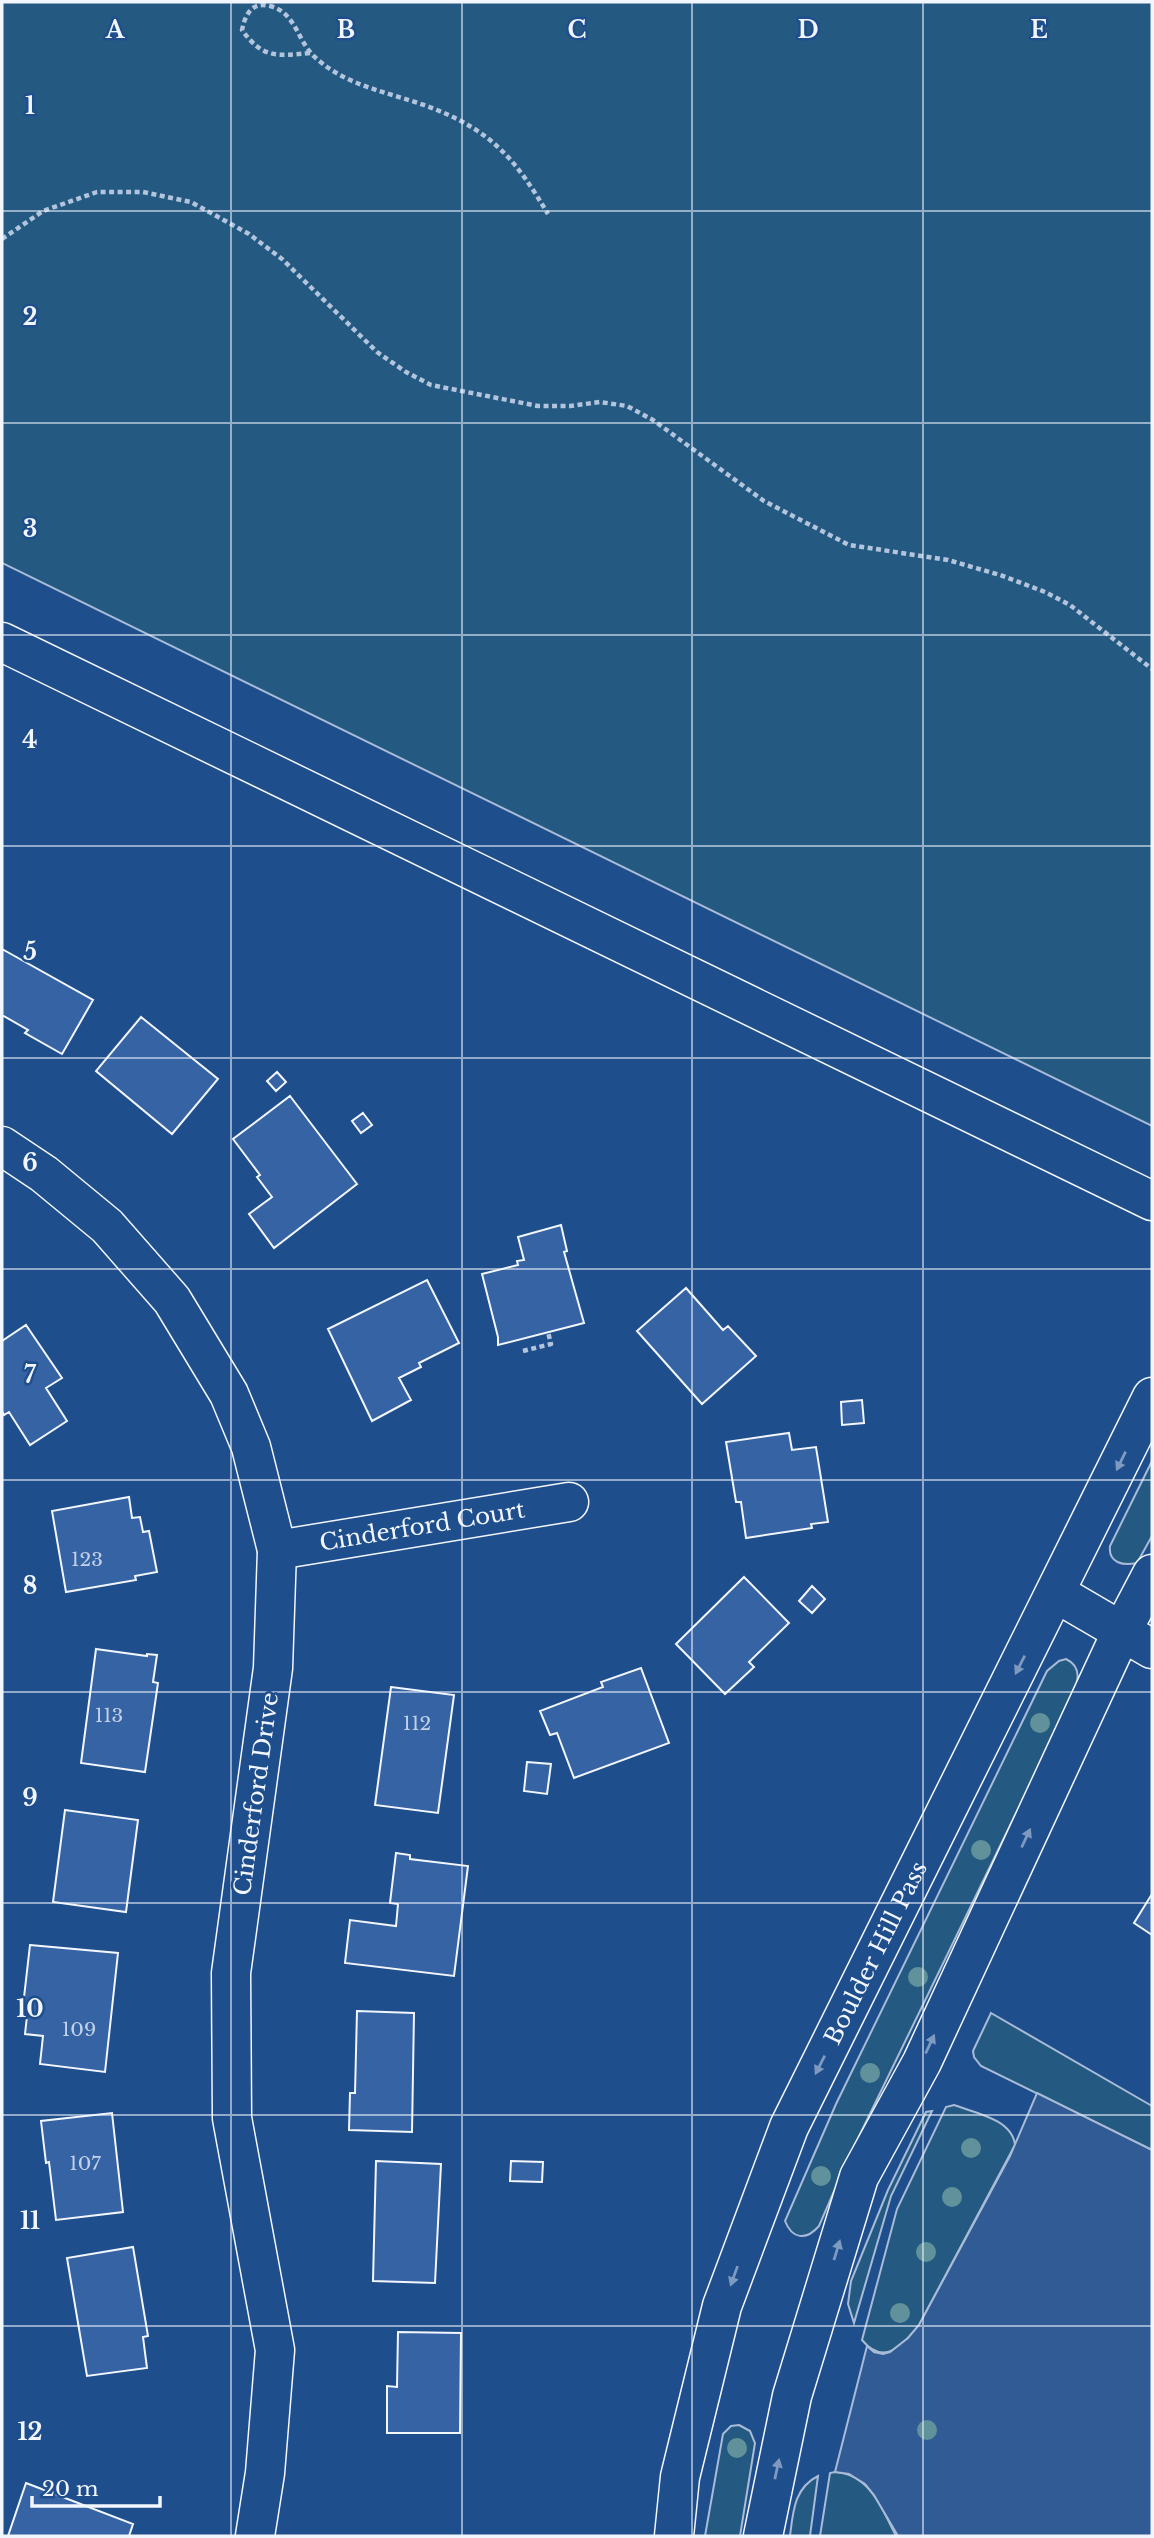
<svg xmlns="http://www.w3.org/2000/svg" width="1154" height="2538" font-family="'Libre Baskerville',serif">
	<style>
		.green { fill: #245a82; stroke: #a8bbd7; stroke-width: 2 }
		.parking { fill: #305b95; stroke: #a8bbd7; stroke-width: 2 }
		.building { fill: #3563a3; stroke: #f2f6ff; stroke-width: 2 }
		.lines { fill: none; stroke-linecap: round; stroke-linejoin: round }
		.minor-casing { stroke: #f2f6ff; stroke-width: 41 }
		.major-casing { stroke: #f2f6ff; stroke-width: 41 }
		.path { stroke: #b3c4dc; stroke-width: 4.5; stroke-dasharray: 5 3.5; stroke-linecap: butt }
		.minor { stroke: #1f4e8c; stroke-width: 38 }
		.major { stroke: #1f4e8c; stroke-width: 38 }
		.tree { fill: #61919a }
		.oneway { fill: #7e9ac0 }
		.grid { fill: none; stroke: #f2f6ff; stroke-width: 2; stroke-opacity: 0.55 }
		.labels { text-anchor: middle; stroke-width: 5; stroke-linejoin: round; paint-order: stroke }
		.number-label { font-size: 19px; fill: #c3d1e8 }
		.street-label { font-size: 23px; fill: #f2f6ff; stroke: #1f4e8c }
		.grid-label { font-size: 23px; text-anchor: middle; font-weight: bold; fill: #f2f6ff; stroke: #1f4e8c; stroke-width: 5; stroke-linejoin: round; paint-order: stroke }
	</style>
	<rect width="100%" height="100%" fill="#1f4e8c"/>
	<path class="green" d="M2,2H1152V1126L2,563Z
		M1152,1461V1536L1137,1563C1123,1566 1108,1563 1110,1546Z
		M1066,1659C1083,1667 1078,1683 1072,1698L848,2159L819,2226C806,2241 792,2239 785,2221L836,2104L1047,1671L1059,1661Z
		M991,2013L1152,2106V2150L981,2066L974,2057L973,2051Z
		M954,2105C975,2113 1012,2119 1015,2145L919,2325C903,2345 884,2367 862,2340L897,2209L946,2107Z
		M932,2111L891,2196L854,2323L848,2304L851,2281L888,2190L926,2112Z
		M739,2425L750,2431L755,2443L740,2536H705L723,2434L731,2426Z
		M835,2472C870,2474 882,2509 896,2536H820L830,2473Z
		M818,2476L810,2536H790C793,2512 794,2488 818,2476Z"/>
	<path class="parking" d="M1037,2093L1152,2150V2536H898L874,2495L865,2484L849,2474L835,2472L867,2346L874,2352L883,2354L890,2352L908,2338L919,2325L1010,2156Z"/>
	<path class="building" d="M2,949L93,1000L62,1054L25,1033L28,1030L2,1015Z
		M141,1017L218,1079L172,1134L96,1071Z
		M277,1072L286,1082L276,1091L267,1081Z
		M290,1096L357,1184L274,1248L249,1214L272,1197L257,1177L260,1175L233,1139Z
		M363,1113L372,1125L361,1133L352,1121Z
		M561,1225L567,1251L564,1252L584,1323L498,1345V1337L482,1274L518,1265L517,1261L524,1260L518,1237Z
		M427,1280L459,1343L419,1363L421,1367L399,1378L411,1400L372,1421L328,1329Z
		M686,1288L723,1330L728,1326L756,1356L702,1404L637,1331Z
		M26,1325L62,1378L46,1388L67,1421L30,1445L9,1412L4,1415L2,1411V1341Z
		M862,1400L864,1423L842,1425L841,1402Z
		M789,1433L792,1450L816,1447L828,1522L811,1524L812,1528L746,1538L741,1502H736L726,1442Z
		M129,1497L132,1518L140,1517L143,1532L149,1531L157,1572L135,1576L136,1580L66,1592L52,1511Z
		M744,1577L789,1623L749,1662L754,1667L725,1694L676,1644Z
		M812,1586L825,1599L812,1613L799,1601Z
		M96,1649L147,1656V1654L157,1655L153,1682L158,1683L145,1772L81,1763Z
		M641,1668L669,1743L574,1778L557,1733L550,1735L540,1711L603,1687L601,1682Z
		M391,1687L454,1695L438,1813L375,1805Z
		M527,1762L551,1764L547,1794L524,1791Z
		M65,1810L138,1820L126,1912L53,1902Z
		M396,1853L410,1855V1859L468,1866L454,1976L345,1963L350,1920L396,1926L398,1904L390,1903Z
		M1152,1894V1935L1134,1923Z
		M30,1945L118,1953L105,2072L40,2064L43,2036L25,2034L28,2007L23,2006Z
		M357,2011L414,2013L412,2132L349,2130L350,2093H355Z
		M112,2113L123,2212L56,2220L49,2162L46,2163L41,2121Z
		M376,2161L441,2164L435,2283L373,2281Z
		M511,2161L543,2162L542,2182L510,2181Z
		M133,2247L148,2336L143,2337L147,2368L87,2376L67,2258Z
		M398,2332L461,2333L460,2433H387V2386L397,2387Z
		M26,2483L133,2524L129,2536H8Z"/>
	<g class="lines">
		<g class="minor-casing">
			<g id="minor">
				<path d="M2,1146L44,1174L107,1226L172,1300L229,1394L251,1447L277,1550L273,1668L231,1973L232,2118L275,2350L265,2473L255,2536"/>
				<path id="s1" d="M277,1550L569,1502"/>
				<path d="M1056,1593L1152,1649"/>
				<path id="s2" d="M674,2536L680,2477L722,2306L789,2127L1152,1397"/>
				<path d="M763,2536L792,2396L859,2177L922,2062L1122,1631L1152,1574"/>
			</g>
		</g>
		<g class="major-casing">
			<path id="major" d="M2,642L1152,1201"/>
		</g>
		<path class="path" d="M310,53C277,56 263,59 242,30C245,16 251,1 270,6C294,12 297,37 311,53C315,58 322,63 327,67C360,90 401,95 437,110C494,133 517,162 548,214
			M2,239L43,211L97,192H143L191,202L249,234L282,259L377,352L406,372L431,385L538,406H570L600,402L627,406L653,420L764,501L849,545L948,560L1000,575L1045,592L1070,605L1152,669
			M523,1351L551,1344L548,1332"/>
		<use href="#minor" class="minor"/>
		<use href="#major" class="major"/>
	</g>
	<g class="tree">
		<circle cx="1040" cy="1723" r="10"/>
		<circle cx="981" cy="1850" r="10"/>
		<circle cx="918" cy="1977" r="10"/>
		<circle cx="870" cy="2073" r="10"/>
		<circle cx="971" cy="2148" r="10"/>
		<circle cx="821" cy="2176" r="10"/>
		<circle cx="952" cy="2197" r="10"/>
		<circle cx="926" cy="2252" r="10"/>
		<circle cx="900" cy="2313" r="10"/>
		<circle cx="927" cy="2430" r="10"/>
		<circle cx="737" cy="2448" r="10"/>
	</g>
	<defs><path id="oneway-solid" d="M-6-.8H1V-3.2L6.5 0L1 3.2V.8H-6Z" transform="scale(1.75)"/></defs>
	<g class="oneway">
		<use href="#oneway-solid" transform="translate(1121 1461) rotate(116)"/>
		<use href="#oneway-solid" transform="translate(1020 1665) rotate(117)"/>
		<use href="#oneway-solid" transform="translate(1026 1838) rotate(-65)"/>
		<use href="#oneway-solid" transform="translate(930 2044) rotate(-65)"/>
		<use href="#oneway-solid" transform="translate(820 2065) rotate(117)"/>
		<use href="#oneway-solid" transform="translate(837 2250) rotate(-73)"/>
		<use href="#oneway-solid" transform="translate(734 2276) rotate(110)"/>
		<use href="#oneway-solid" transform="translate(777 2469) rotate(-78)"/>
	</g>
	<path class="grid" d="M231,2V2536M462,2V2536M692,2V2536M923,2V2536M2,211H1152M2,423H1152M2,635H1152M2,846H1152M2,1058H1152M2,1269H1152M2,1480H1152M2,1692H1152M2,1903H1152M2,2115H1152M2,2326H1152"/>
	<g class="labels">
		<g class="number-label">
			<text x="87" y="1566">123</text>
			<text x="109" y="1722">113</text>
			<text x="417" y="1730">112</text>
			<text x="79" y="2036">109</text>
			<text x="85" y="2170">107</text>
		</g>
		<g class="street-label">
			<text dy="8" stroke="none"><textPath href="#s1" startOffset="147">Cinderford Court</textPath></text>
			<text transform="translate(256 1794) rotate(-82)" y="8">Cinderford Drive</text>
			<text dy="8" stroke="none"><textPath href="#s2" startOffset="621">Boulder Hill Pass</textPath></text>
		</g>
	</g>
	<g class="grid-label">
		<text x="115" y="38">A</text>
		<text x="346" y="38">B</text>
		<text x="577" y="38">C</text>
		<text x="808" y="38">D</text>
		<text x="1039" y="38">E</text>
		<text x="30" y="114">1</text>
		<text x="30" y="325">2</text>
		<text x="30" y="537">3</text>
		<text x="30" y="748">4</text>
		<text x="30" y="960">5</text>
		<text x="30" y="1171">6</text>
		<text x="30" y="1383">7</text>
		<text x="30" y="1594">8</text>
		<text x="30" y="1806">9</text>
		<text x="30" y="2017">10</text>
		<text x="30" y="2229">11</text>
		<text x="30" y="2440">12</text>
	</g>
	<rect width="1154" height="2538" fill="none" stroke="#f2f6ff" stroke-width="7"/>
	<path d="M32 2496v10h128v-10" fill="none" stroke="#f2f6ff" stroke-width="3.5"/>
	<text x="42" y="2496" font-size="21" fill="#f2f6ff" stroke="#1f4e8c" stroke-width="5" paint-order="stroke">20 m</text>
</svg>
